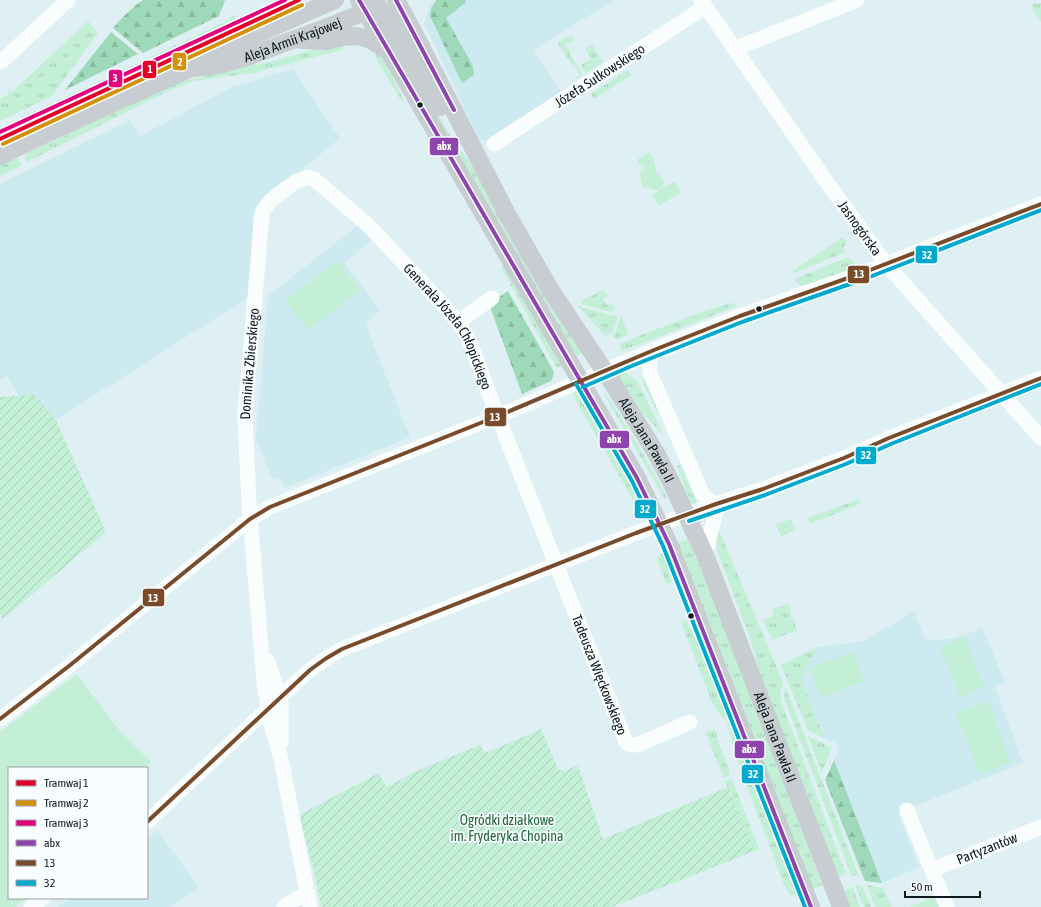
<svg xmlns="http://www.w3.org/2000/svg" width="1041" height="907" font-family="'Asap Condensed',sans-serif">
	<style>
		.built { fill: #cdeaf1 }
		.grass { fill: url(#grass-tufts) }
		.forest { fill: url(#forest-firs) }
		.park { fill: #c3efd7 }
		.garden { fill: url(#garden-furrows) }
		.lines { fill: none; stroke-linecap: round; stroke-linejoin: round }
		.minor { stroke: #fafdfd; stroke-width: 15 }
		.major { stroke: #c7cdd0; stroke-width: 18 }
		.bus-1-casing { stroke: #f8feff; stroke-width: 7 }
		.bus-2-casing { stroke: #f8feff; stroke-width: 7 }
		.bus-3-casing { stroke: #f8feff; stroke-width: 7 }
		.bus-1 { stroke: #8e44ad; stroke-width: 4 }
		.bus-2 { stroke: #7a4b2a; stroke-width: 4 }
		.bus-3 { stroke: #00a9ce; stroke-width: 4 }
		.tram-1-casing { stroke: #f8feff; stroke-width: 7 }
		.tram-2-casing { stroke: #f8feff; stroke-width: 7 }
		.tram-3-casing { stroke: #f8feff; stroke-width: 7 }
		.tram-1 { stroke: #e4002b; stroke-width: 4 }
		.tram-2 { stroke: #d49104; stroke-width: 4 }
		.tram-3 { stroke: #e5007d; stroke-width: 4 }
		.bus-dot { fill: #0e191c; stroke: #f8feff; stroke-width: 1.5 }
		.labels { text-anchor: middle; stroke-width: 3.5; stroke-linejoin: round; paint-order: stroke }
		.street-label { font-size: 14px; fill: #0e191c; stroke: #f8feff }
		.park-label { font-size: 14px; fill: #25663e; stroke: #f8feff }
		.line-badge { stroke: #f8feff; stroke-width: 1.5 }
		.badge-label { font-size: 11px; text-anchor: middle; font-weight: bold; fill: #fff }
	</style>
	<defs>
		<pattern id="grass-tufts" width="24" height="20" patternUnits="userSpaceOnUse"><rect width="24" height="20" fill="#c3efd7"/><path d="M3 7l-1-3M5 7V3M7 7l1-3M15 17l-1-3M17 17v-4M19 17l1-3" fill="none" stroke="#a6ccb8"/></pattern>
		<pattern id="forest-firs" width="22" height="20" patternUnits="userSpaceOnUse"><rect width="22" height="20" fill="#9ed9b9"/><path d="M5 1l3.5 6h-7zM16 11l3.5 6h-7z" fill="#87ba9e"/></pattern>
		<pattern id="garden-furrows" width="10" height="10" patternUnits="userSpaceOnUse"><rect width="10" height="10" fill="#c3efd7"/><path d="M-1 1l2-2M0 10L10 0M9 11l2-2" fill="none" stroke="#a6ccb8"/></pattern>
	</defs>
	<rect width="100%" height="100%" fill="#dff0f4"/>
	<path class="built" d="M433,0H614L533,50L563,94L488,142L479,140L424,23L430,4Z
		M293,69L340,138L273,194L260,206L253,218L249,297L56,420L31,391L27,395L19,396L7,376L0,380V184L130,120L140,136L232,87Z
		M358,225L372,240L345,263L380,311L365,323L410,437L285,488L280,477L272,479L256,439L268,296Z
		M914,611L925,640L951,639L976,631L982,627L1005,682L995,686L1023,763L898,813L919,867L882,883L834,760L839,749L836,743L824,738L800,678L818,647L864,641Z
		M157,830L199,887L171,907H58L71,898H147V839Z"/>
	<path class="grass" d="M1036,3L1037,4L1041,3V22L1033,10L1031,5Z
		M234,15L237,22L0,132V128L227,21Z
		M88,21L98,33L52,96L0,121V99L9,94L8,92L10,90L12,92Z
		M571,36L574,40L565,46L566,47L567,46L570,51V54L583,75L574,81L573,80L580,75L574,65H572L557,42Z
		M345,41L341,50L334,52L253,73L194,81L170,90L27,162L25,160V154L27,153L151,95L182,82L227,70L269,62Z
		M391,41L434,106L447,130L472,166L504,222L584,352L576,357Z
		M592,44L603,62L586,73L581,65L591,58L585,49Z
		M378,49L391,72L404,101L402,102L377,60L375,52Z
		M195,50L198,55L0,145V140L6,137Z
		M628,70L632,75L594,99L591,94L592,93Z
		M17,158L20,161L22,165L0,176V165Z
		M843,237L846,242L844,248V253L794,273L793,271Z
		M846,258C852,258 855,263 858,268L807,285C801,286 797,284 794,279Z
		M503,267L505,268L562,366L559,367H556L512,287L509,282L501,268Z
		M604,290L608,296L603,299L607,305L612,303L615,310L610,312L582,304L581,301Z
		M732,303H734L737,306L622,351L620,347L621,343L704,311Z
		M578,306L618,317L612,333L605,336Z
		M620,317L622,318L628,334L616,340L614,337Z
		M626,371L628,374L637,381L661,429V433L659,431L641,411L617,374Z
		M648,376L670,427L666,429L642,382V379Z
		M574,390L579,392L650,520L645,521L575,399V398L572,391Z
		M604,394L607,395C628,429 650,462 667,498V499L664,498Z
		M680,465L681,466L698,505H693L687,494L677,466Z
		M859,499L860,504L810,524L808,518Z
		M791,519L795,530L781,536L776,525Z
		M719,530L783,682L780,694L781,701L846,874L838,877L761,676L750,638L718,553L716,539Z
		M688,538L751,696L822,885L812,889L678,543Z
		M664,551L667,558L672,582L669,584L665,581L657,559L658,557Z
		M788,604L797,630L772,640L763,620L774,616L772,609Z
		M687,620L688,624L698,637L796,894L793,896L790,895L785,887L735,754L727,721L721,716L713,705L681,622Z
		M818,647L801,678L824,738L808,731L781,665Z
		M786,688L858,874L852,877L785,701L784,692Z
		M715,729L720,746L730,772L728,776L724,778L705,732Z
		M808,736L832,748L822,773Z
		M731,779H732L759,849L755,851L725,781Z
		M859,885L864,889L871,907H864L855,886Z
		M867,885L882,888L883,887L891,906L889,907H875Z
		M853,887L860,907H850L843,891Z"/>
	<path class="forest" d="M143,0H225L219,16L143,53L113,28C122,18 131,8 143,0Z
		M436,0H465L466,2L446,18L473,66L474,75L462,83L430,16C430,10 433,5 436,0Z
		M111,32L138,54L65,90Z
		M508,291L553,370L554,374L551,381L522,394L489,304Z
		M834,760L882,883L865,881L825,780Z"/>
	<path class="park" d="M649,153L653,156L657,174L660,175L664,181C663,190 655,192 648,187L643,188L639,172L643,171L644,169C643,165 642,165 638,165V159C641,157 646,154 649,153Z
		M674,181L681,192L659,206L652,195Z
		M338,261L360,290L308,330L285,301Z
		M965,637L984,687L960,697L940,647Z
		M853,651L864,681L821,698L809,668Z
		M77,674L120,731L151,762L145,768H9V898H27L15,907H0V732Z
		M988,701L1011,763L980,775L956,713Z
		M936,896L940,907H909Z"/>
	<path class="garden" d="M31,391L56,420L106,532L3,619L0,614V397L27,395Z
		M541,729L558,769L565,771L578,765L603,839L728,787L755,851L612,907H321L315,876L299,815L379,773L386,787L419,770L480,745L485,753Z"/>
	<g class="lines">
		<g class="minor">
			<path id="s1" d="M701,0L828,184L886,264L1041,438"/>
			<path d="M734,49L857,0"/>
			<path d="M1,62L68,0"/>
			<path id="s2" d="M494,144L705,7"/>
			<path d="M458,322L492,298"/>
			<path d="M654,350L649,363L650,373L702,493L707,499L716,504"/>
			<path d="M705,555L716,511V504"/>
			<path d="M267,660L280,697L281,704V742"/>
			<path d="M0,719L69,666L250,519L270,507L498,416L654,350L740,316L865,272L1041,204"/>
			<path d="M907,810L947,907"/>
			<path d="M147,822L280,697L310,670L325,659L342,649L636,533L716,504L763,489L844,458L889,438L1041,378"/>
			<path id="s3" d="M932,870L1041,827"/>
			<path d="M31,907L43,898"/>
			<path d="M284,907L296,899L308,894"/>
			<path id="s4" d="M310,907L281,759L271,724L264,683L249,504L245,415L262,214L264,209L271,200L295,182L308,177L314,179L368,225L446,308L460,325L469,340L495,409L626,742L628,744L637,745L690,722"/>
		</g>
		<g class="major">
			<path d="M359,0L637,478L669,544L811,907"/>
			<path d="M372,0L378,6L391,24L440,107"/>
			<path id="s5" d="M396,0L414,33L507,214L550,289L615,387L656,453L671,482L705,555L841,907"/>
			<path d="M300,40L328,41L341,37L357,36L369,39L387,50"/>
			<path id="s6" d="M194,68L219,65L250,56L330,26L376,7"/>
			<path d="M0,156L48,133L191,68L214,53L335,0"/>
		</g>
		<g class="bus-1-casing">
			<path id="bus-1" d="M359,0L637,478L669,544L811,907
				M396,0L454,110"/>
		</g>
		<g class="bus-2-casing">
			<path id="bus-2" d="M0,719L69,666L250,519L270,507L498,416L654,350L740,316L865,272L1041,204
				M147,822L310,670L325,659L342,649L636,533L716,504L763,489L844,458L889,438L1041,378"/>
		</g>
		<g class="bus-3-casing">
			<path id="bus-3" d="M576,384L632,481L663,546L805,907
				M583,387L634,365L742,322L867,278L1041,210
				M689,521L765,495L846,464L891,444L1041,384"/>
		</g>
		<use href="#bus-1" class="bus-1"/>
		<use href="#bus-2" class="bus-2"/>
		<use href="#bus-3" class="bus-3"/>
		<g class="tram-1-casing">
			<path id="tram-1" d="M0,139L299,0"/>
		</g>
		<g class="tram-2-casing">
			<path id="tram-2" d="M3,144L302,5"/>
		</g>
		<g class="tram-3-casing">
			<path id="tram-3" d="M0,132L285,0"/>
		</g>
		<use href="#tram-1" class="tram-1"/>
		<use href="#tram-2" class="tram-2"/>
		<use href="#tram-3" class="tram-3"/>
	</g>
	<g class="bus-dot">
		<circle cx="420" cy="105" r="3.5"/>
		<circle cx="759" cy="309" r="3.5"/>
		<circle cx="691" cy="616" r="3.5"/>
	</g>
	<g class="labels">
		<g class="street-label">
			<text dy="5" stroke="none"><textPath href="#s6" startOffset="103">Aleja Armii Krajowej</textPath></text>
			<text dy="5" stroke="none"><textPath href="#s2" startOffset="126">Józefa Sułkowskiego</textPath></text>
			<text dy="5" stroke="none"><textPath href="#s1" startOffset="278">Jasnogórska</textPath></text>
			<text dy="5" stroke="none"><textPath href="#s4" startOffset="968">Generała Józefa Chłopickiego</textPath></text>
			<text dy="5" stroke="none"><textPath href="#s4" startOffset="549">Dominika Zbierskiego</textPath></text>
			<text dy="5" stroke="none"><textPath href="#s5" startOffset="507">Aleja Jana Pawła II</textPath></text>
			<text dy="5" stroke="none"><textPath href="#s4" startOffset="1350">Tadeusza Więckowskiego</textPath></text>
			<text dy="5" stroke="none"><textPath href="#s5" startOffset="831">Aleja Jana Pawła II</textPath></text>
			<text dy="5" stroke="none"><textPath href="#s3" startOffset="59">Partyzantów</textPath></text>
		</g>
		<g class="park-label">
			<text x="507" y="825">Ogródki działkowe<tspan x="507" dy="16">im. Fryderyka Chopina</tspan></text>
		</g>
	</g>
	<g class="line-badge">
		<rect x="172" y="52" width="15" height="19" rx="4" fill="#d49104"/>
		<rect x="142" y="60" width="15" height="19" rx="4" fill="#e4002b"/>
		<rect x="108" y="69" width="15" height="19" rx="4" fill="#e5007d"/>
		<rect x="429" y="137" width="30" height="19" rx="4" fill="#8e44ad"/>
		<rect x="915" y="245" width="23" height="19" rx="4" fill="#00a9ce"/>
		<rect x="847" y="265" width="23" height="19" rx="4" fill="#7a4b2a"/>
		<rect x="484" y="407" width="23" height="20" rx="4" fill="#7a4b2a"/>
		<rect x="599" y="430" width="31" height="19" rx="4" fill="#8e44ad"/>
		<rect x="855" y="446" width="22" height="19" rx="4" fill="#00a9ce"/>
		<rect x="634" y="499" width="23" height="20" rx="4" fill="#00a9ce"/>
		<rect x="142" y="588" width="23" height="19" rx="4" fill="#7a4b2a"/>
		<rect x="734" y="740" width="31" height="19" rx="4" fill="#8e44ad"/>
		<rect x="741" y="764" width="23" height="20" rx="4" fill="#00a9ce"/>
	</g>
	<g class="badge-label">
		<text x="180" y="66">2</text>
		<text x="150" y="73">1</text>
		<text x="115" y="82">3</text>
		<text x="444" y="150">abx</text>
		<text x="927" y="259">32</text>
		<text x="859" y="278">13</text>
		<text x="495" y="421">13</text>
		<text x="614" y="443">abx</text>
		<text x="866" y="459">32</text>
		<text x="645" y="513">32</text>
		<text x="153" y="602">13</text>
		<text x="749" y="753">abx</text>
		<text x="753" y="778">32</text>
	</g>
	<rect x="8" y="767" width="140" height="132" fill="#f8feff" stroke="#9aa2a4"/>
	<rect x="16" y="780" width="20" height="6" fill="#e4002b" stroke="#9aa2a4"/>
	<text x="44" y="787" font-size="12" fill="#0e191c">Tramwaj 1</text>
	<rect x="16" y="800" width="20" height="6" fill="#d49104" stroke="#9aa2a4"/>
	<text x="44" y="807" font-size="12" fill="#0e191c">Tramwaj 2</text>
	<rect x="16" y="820" width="20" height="6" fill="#e5007d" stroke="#9aa2a4"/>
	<text x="44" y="827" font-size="12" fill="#0e191c">Tramwaj 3</text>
	<rect x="16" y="840" width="20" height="6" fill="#8e44ad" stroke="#9aa2a4"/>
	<text x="44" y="847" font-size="12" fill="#0e191c">abx</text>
	<rect x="16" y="860" width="20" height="6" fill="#7a4b2a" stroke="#9aa2a4"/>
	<text x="44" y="867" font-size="12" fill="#0e191c">13</text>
	<rect x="16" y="880" width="20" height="6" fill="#00a9ce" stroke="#9aa2a4"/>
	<text x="44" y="887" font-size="12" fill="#0e191c">32</text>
	<path d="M905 891v6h75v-6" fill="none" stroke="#0e191c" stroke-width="2"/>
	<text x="911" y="891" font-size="12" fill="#0e191c" stroke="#f8feff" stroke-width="3" paint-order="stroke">50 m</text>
</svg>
